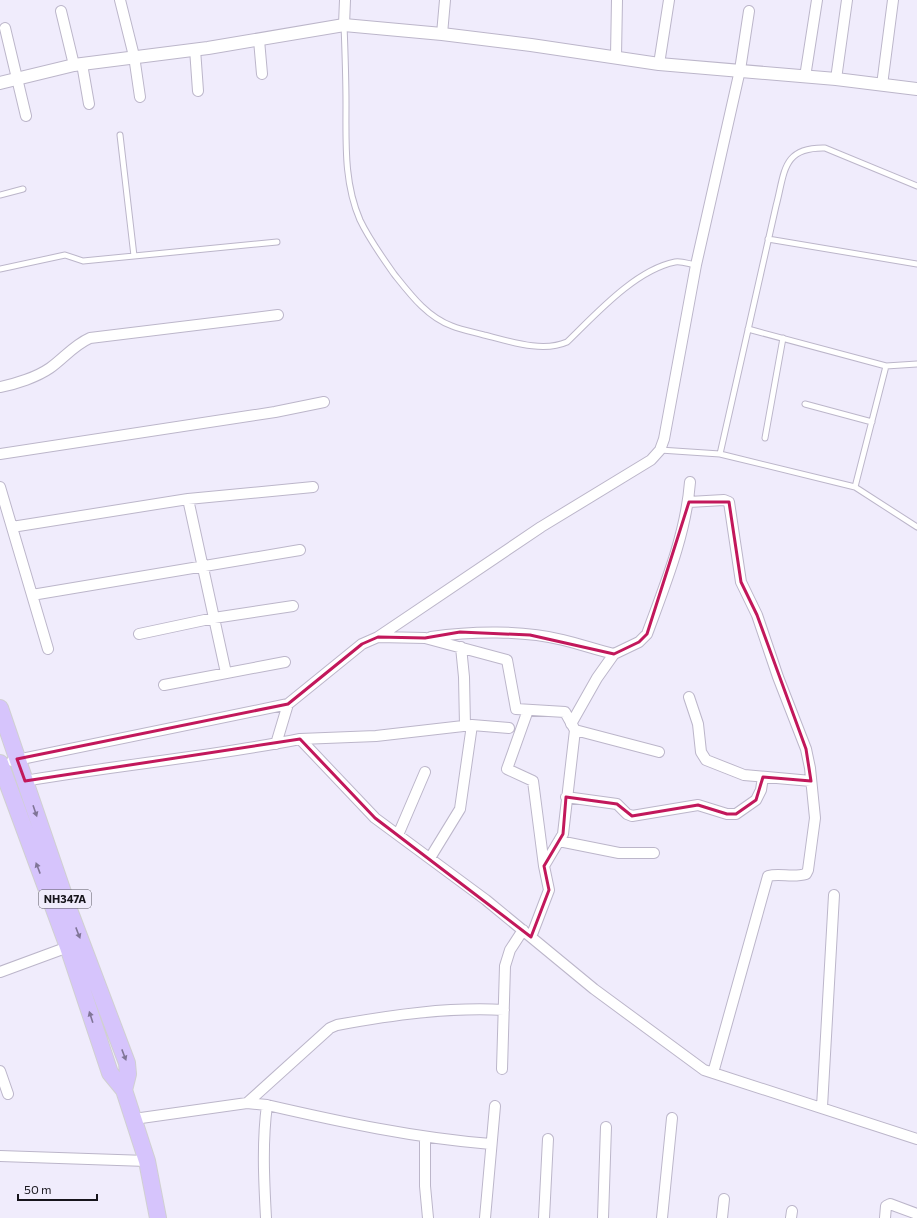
<svg xmlns="http://www.w3.org/2000/svg" width="917" height="1218" font-family="Commissioner,sans-serif">
	<style>
		.lines { fill: none; stroke-linecap: round; stroke-linejoin: round }
		.service-casing { stroke: #bcb6ca; stroke-width: 7 }
		.minor-casing { stroke: #bcb6ca; stroke-width: 12 }
		.tertiary-casing { stroke: #bcb6ca; stroke-width: 14 }
		.trunk-casing { stroke: #d0d0d1; stroke-width: 18 }
		.service { stroke: #fff; stroke-width: 5 }
		.minor { stroke: #fff; stroke-width: 10 }
		.tertiary { stroke: #fff; stroke-width: 12 }
		.trunk { stroke: #d6c4fc; stroke-width: 16 }
		.oneway { fill: #807597 }
		.marked { fill: none; stroke: #c2185b; stroke-width: 3; stroke-linejoin: round }
		.labels { text-anchor: middle; stroke-width: 4; stroke-linejoin: round; paint-order: stroke }
		.shield { fill: #f0ecfc; stroke: #57555e; stroke-width: 1 }
		.shield-label { font-size: 11px; font-weight: bold; fill: #16141b }
	</style>
	<rect width="100%" height="100%" fill="#f0ecfc"/>
	<g class="lines">
		<g class="service-casing">
			<path id="service" d="M344,25C345,51 346,78 346,104C346,144 344,183 360,220C369,239 382,257 394,274C410,294 427,317 452,326C462,330 473,332 484,335C509,341 542,353 567,342C595,315 635,270 675,262C682,261 689,264 696,265
				M120,135L134,256
				M0,195L23,189
				M768,239L917,264
				M0,269L65,255L83,261L277,242
				M748,329L886,366L917,364
				M805,404L872,422
				M765,438L783,338
				M660,450L720,454L855,487L917,527
				M720,454L776,206C785,172 782,147 825,148L917,186
				M855,487L886,366"/>
		</g>
		<g class="minor-casing">
			<path id="minor" d="M120,0L134,56L140,97
				M61,11L74,65
				M344,25L345,0
				M5,28L26,116
				M442,34L445,0
				M259,40L262,74
				M195,49L198,91
				M616,56L617,0
				M82,64L89,104
				M659,64L669,0
				M805,77L817,0
				M836,79L847,0
				M882,85L893,0
				M0,387C16,384 37,377 50,368C64,358 74,345 90,338L278,315
				M0,454L275,412L324,402
				M0,487L48,649
				M188,499L226,673
				M689,502L724,500L729,502L741,582L757,615L778,677L806,749L810,768L815,818L808,870L806,874C793,878 780,873 768,876L713,1073
				M12,527L188,499L313,487
				M32,595L300,550
				M139,634L214,618L293,606
				M378,637L541,527L651,460L660,450L664,439L696,265L740,70L749,11
				M431,637C472,631 522,630 563,640C580,644 597,650 614,654L597,678L571,724
				M461,647L464,677L465,726
				M614,654L639,642L647,634C665,585 686,534 690,482
				M164,685L285,662
				M689,697L698,724L701,752L706,760L744,775L811,781
				M528,710L507,769L533,781L544,866
				M472,725L509,728
				M575,730L659,752
				M300,739L376,736L472,725L460,809L430,858
				M276,744L288,704L362,644L378,637L425,638L507,660L516,709L565,712L575,730L563,834L544,866L549,890L531,937
				M12,761L288,704
				M25,781C116,765 209,757 300,739L375,818L486,900L594,989L704,1070L917,1139
				M566,797L617,804L627,814L632,816L698,805L727,814H736L756,800L761,790L763,777
				M398,835L425,772
				M559,841L619,853H654
				M0,972L68,947
				M502,1069L505,966L510,950L523,930
				M0,1071L8,1094
				M247,1103L330,1028L337,1025C392,1015 448,1007 504,1010
				M822,1107L834,895
				M134,1119L247,1103L267,1105C341,1122 415,1138 491,1144
				M425,1137V1186L428,1218
				M0,1156L147,1161
				M266,1218C264,1181 262,1142 267,1105
				M485,1218L495,1106
				M544,1218L548,1139
				M603,1218L606,1127
				M662,1218L672,1118
				M722,1218L724,1199
				M791,1218L792,1211
				M885,1218L886,1206L890,1204L917,1214"/>
		</g>
		<g class="tertiary-casing">
			<path id="tertiary" d="M0,83L74,65L208,48L344,25L442,34L531,45L659,64L836,79L917,89"/>
		</g>
		<g class="trunk-casing">
			<path id="trunk" d="M0,708L68,907L127,1063L128,1074L124,1090
				M0,763L68,947L110,1073L124,1090L147,1161L158,1218"/>
		</g>
		<use href="#service" class="service"/>
		<use href="#minor" class="minor"/>
		<use href="#tertiary" class="tertiary"/>
		<use href="#trunk" class="trunk"/>
	</g>
	<defs><path id="oneway-solid" d="M-6-.8H1V-3.2L6.5 0L1 3.2V.8H-6Z"/></defs>
	<g class="oneway">
		<use href="#oneway-solid" transform="translate(35 811) rotate(71)"/>
		<use href="#oneway-solid" transform="translate(38 868) rotate(-111)"/>
		<use href="#oneway-solid" transform="translate(78 933) rotate(69)"/>
		<use href="#oneway-solid" transform="translate(91 1017) rotate(-108)"/>
		<use href="#oneway-solid" transform="translate(124 1055) rotate(69)"/>
	</g>
	<path class="marked" d="M689,502H729L741,582L757,615L806,749L811,781L763,777L756,800L736,814H727L698,805L632,816L617,804L566,797L563,834L544,866L549,890L531,937L375,818L300,739L25,781L17,759L288,704L362,644L378,637L425,638L460,632L530,635L614,654L639,642L647,634Z"/>
	<g class="labels">
		<rect class="shield" x="39" y="890" width="52" height="18" rx="3"/>
		<g class="shield-label">
			<text x="65" y="903">NH347A</text>
		</g>
	</g>
	<path d="M18 1194v6h79v-6" fill="none" stroke="#16141b" stroke-width="2"/>
	<text x="24" y="1194" font-size="12" fill="#16141b" stroke="#f0ecfc" stroke-width="3" paint-order="stroke">50 m</text>
</svg>
